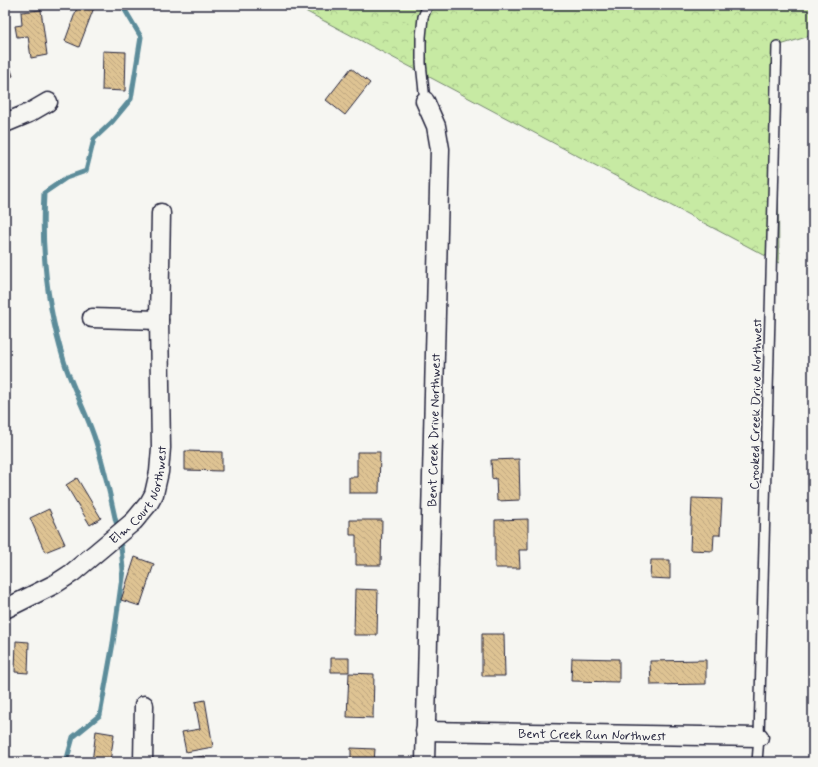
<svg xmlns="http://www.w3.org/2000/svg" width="818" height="767" font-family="Mynerve,sans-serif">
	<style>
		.forest { fill: url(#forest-crowns); stroke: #74866f }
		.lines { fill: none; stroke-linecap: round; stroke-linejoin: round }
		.stream { stroke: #5c8c9a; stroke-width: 5 }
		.building { fill: url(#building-back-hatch); stroke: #22223b }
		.service-casing { stroke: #22223b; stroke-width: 12 }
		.minor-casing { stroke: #22223b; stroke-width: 21 }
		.service { stroke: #f6f6f2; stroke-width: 9 }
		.minor { stroke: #f6f6f2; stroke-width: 18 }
		.labels { text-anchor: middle; stroke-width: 3; stroke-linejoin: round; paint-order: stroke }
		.street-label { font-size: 13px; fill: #22223b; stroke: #f6f6f2 }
	</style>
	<defs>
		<pattern id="forest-crowns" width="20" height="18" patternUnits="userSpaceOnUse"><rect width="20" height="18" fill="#c7eaa3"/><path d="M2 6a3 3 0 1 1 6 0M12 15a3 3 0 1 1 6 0" fill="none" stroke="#abc88d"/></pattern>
		<pattern id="building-back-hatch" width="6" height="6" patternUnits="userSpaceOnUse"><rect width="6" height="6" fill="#dec393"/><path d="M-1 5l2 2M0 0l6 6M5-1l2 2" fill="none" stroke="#bea780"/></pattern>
	</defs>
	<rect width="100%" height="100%" fill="#f6f6f2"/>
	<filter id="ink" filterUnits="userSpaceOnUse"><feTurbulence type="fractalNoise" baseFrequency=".025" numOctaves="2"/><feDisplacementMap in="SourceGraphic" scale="8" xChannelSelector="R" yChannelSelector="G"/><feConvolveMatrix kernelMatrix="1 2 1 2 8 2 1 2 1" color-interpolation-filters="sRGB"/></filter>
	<g filter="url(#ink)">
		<path class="forest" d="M294,5H813V35L777,46L779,263Z"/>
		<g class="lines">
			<path class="stream" d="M116,522C109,491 103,459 91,428C83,406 71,384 64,361C47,307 41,249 44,193L66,178L86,171L94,139L112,122L131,99L141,37L122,5
				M66,762L73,737L100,715L113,643L123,570L121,546"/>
		</g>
		<path class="building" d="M78,5H95L79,47L65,41Z
			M41,10L47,55L31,58L28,36L17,37L15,26L22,25L21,12Z
			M5,51L13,76L5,78Z
			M103,51L126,52L125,91L102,90Z
			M351,68L370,83L345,115L326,100Z
			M185,451L222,452V471L185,470Z
			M357,452H380L379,493H349V477H357Z
			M519,459L520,500L497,501L496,478L492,479L491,460Z
			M77,478L101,518L90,525L66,485Z
			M692,498L722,499L720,535H714L713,551L690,550Z
			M49,509L65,544L45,552L30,518Z
			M528,519V550H519L520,568H495V520Z
			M350,520H382L381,565H356V535H350Z
			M135,557L154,564L140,606L121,600Z
			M651,560H670V579L650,578Z
			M5,575L10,591L5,592Z
			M813,588V605L809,589Z
			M355,589L378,590L377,635H354Z
			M482,634H504L505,676H482Z
			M16,641L29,642L28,673L15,672Z
			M331,658H349V672H331Z
			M572,658L619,659V682L571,681Z
			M706,660V684L651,685L650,661Z
			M349,673L374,674L373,718L347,717Z
			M205,700L213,747L186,752L182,732L200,729L195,702Z
			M96,731L114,734L110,762H92Z
			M351,748L375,749L374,762H351Z
			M205,756L206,762H171V761Z"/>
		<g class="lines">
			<g class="service-casing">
				<path id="service" d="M425,101L421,63V37L423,17L428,5
					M757,762L759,737L777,46"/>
			</g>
			<g class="minor-casing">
				<g id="minor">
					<path d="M5,123L29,113L48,102"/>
					<path d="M92,318L159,320"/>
					<path id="s1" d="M5,609L55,584L72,573L134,521L149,503L154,494L159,472L161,448L159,320L161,213"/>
					<path id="s2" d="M425,731L759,737"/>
					<path d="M143,762L144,705"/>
					<path id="s3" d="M425,762L440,149L436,126L425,101"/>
				</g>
			</g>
			<use href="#service" class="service"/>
			<use href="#minor" class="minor"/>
		</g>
	</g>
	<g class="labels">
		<g class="street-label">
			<text transform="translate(755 404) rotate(-89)" y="5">Crooked Creek Drive Northwest</text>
			<text dy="5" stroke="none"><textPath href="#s3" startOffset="332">Bent Creek Drive Northwest</textPath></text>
			<text dy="5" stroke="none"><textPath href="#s1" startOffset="183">Elm Court Northwest</textPath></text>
			<text dy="5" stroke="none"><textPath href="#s2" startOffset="167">Bent Creek Run Northwest</textPath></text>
		</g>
	</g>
	<rect width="818" height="767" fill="none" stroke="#f6f6f2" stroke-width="20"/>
	<rect x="10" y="10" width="798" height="747" fill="none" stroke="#22223b" stroke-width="1.5" filter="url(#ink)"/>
</svg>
